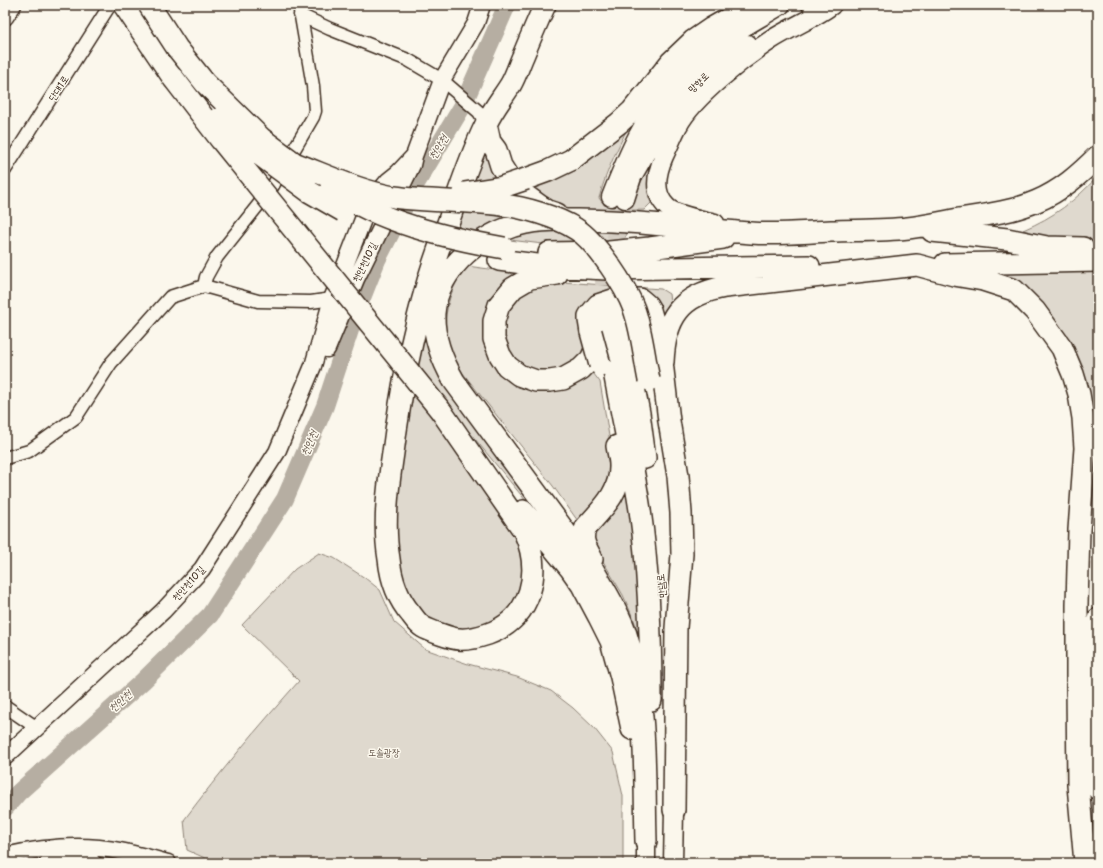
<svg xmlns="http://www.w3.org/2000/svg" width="1103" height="868" font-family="'Shantell Sans','Poor Story',sans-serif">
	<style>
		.green { fill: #dfd9ce; stroke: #8d8276 }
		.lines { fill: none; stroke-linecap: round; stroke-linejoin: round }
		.river { stroke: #b6aea2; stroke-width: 18 }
		.primary-tunnel { stroke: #d5cec3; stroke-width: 18; stroke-dasharray: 18 9; stroke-linecap: butt }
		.street-casing { stroke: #3b2a1e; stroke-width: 15 }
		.secondary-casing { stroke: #3b2a1e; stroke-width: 19 }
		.primary-casing { stroke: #3b2a1e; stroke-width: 21 }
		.highway-casing { stroke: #3b2a1e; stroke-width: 24 }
		.street { stroke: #fbf7ec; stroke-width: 12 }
		.secondary { stroke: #fbf7ec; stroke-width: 16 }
		.primary { stroke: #fbf7ec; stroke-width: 18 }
		.highway { stroke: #fbf7ec; stroke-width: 21 }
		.highway-bridge-casing { stroke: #3b2a1e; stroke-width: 24; stroke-linecap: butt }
		.highway-bridge { stroke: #fbf7ec; stroke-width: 21 }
		.labels { text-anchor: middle; stroke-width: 3; stroke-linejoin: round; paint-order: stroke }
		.street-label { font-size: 10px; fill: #3b2a1e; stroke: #fbf7ec }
		.park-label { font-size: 10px; fill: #64564a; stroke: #fbf7ec }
		.water-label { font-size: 11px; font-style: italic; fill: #605246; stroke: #fbf7ec }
	</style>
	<rect width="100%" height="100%" fill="#fbf7ec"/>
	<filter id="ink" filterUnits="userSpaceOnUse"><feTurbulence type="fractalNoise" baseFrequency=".025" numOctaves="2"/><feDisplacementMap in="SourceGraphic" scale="8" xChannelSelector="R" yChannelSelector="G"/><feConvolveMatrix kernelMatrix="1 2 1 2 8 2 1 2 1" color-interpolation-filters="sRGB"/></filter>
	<g filter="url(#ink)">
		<path class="green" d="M635,114C621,141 607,168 599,198L602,202L626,205L633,204L646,169L671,125L654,200L644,210L577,211L564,208L527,188Z
			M484,140L526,219L438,275Z
			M1098,176V245L1078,246L1023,230C1054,217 1075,201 1098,176Z
			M551,226L624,231L627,234L624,239L576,245L543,244L501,239Z
			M467,266L525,274L496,296L511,378L590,369L600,382L615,472L580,524L553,486L462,372C456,363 451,354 448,344C441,317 450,287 467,266Z
			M1098,270V422L1091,464L1064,335L1053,318L1027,295L1002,280L998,273Z
			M562,282L661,289L669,294L670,302L659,320L586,347L573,364L567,368L536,374L510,357L500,329L514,296L525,288Z
			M425,322L576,555L540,518L442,399L509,513L529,569L512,610L472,632L428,621L407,594L397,563L396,522L404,424Z
			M626,470L643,640L641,642L634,620L623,595L597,551L590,533Z
			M319,553L334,558L365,578L380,590L394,622L425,649L468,664L517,677L551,691L573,708L594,728L613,752L623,796V863H216L187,850L184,820C220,772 259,726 299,681L242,625L295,569Z"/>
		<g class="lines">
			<path class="river" d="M5,808L18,793L143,681L210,615L285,499L325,406L354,318L377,260L417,182L462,107L507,5"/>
			<path class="primary-tunnel" d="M615,265L616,237L625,199
				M606,312C603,270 601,239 611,197"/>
			<g class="street-casing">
				<path id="street" d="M300,15L330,29L408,60L442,80L479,112L486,124
					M5,170L110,5
					M204,286L206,277L217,257L271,189L313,117L315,111L313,86L299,5
					M5,458L29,451L76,417L111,363L170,297L204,286L258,301L311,302L332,299
					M5,706L37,728"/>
			</g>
			<g class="secondary-casing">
				<path id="secondary" d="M810,5L811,6
					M5,17L13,5
					M327,349L356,279L412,165L414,156L442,80L476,23L482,5
					M5,757L135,637L163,611L202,569L277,452L313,366L332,299L369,204L388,181L398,173L414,156
					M5,856C35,849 68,845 99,848C122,850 146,857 168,863
					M48,863L86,862L93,863"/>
			</g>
			<g class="primary-casing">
				<path id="primary" d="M611,197C628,154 644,116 675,81C679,75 684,69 689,65C717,41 750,24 781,5
					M625,199L632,177L664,121L691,87L721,61L748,44
					M715,223C703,220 675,215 667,207C652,193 657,172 664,156C669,146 673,135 678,126C693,97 744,58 771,40C791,27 813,19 832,5
					M646,841V863
					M673,863L674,810"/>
			</g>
			<g class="highway-casing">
				<path id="highway" d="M124,5L174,79
					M486,124L490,142L496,150L501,166L510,180L518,190L540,206L548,211L557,214
					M526,179L548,171L571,160L619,123L632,111L671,62L693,41L712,28L733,16L764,5
					M932,231L1007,239L1047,247L1083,248
					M549,253L609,252L650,248L723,238
					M499,260L545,266L607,269L809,266
					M945,264L1098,261
					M557,274L530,278L513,288L499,305L494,321V339L500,355L507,366L519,375L536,381H550L563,379L581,369L591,359L601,337
					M606,312C612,379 630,444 640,510C649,573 651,637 651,700
					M619,312L639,413L645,458
					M591,332L589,320V316L598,305L613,300L640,299L647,305L650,310L660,345L669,421L678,476L681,513L682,554L676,628L674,810
					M663,362C665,318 680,295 725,287L917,265L954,275L983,280L1014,290L1035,311L1062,348L1073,374L1079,394L1083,418L1085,448L1079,530L1077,605V686L1078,785L1085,863
					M441,411L524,531C542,571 533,618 488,634C479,637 469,640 459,639C452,639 428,630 423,627C418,624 414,618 411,614C398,599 391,579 389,559C383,524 388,487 393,453C400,396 412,335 428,281C434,260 442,240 449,220C460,188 471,154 486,124C493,109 503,97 511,84C516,75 519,65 523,56C530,39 537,22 545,5
					M523,511L570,568L582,585L599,617L611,641L621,677L632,729
					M592,559C586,547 580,540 586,527C603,508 621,492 620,465C620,459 618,452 617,446
					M1098,619L1092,700L1098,789
					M646,841C644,770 648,699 625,631C618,610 605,591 594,571L454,381C442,360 433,337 434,313C438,267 484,231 526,223C543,219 561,220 578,220C636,220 693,229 751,233C777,235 805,232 831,231C856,230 882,231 908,228C925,226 942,222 959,219C986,215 1012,212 1037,201C1061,191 1080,174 1098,156"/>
			</g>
			<use href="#street" class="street"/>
			<use href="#secondary" class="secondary"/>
			<use href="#primary" class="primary"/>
			<use href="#highway" class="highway"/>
			<g class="highway-bridge-casing">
				<path id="highway-bridge" d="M149,5L177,48L205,83L262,139L305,171
					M174,79L221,140L441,411
					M217,119L241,141L310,192L343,211
					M294,163C326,175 359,191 394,197C430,202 466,200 502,205C524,207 557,217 576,229C596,241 626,287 634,309C642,332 644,356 649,380
					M331,188C379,222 447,238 504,248
					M464,193L502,187L526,179
					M591,332L600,365"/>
			</g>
			<use href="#highway-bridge" class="highway-bridge"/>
		</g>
	</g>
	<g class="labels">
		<g class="street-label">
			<text transform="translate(698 82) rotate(-44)" y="4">망향로</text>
			<text transform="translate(58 88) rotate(-58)" y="4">단대1로</text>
			<text transform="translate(364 262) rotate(-64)" y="4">천안천10길</text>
			<text transform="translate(188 583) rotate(-48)" y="4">천안천10길</text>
			<text transform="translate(661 586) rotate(-96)" y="4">만남로</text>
		</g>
		<g class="park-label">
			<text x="384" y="756">도솔광장</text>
		</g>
		<g class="water-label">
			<text transform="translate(438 147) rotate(-59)" y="4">천안천</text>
			<text transform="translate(309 443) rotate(-67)" y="4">천안천</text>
			<text transform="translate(120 701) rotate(-42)" y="4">천안천</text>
		</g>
	</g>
	<rect width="1103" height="868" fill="none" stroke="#fbf7ec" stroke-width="20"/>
	<rect x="10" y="10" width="1083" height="848" fill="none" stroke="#3b2a1e" stroke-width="1.5" filter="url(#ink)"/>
</svg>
